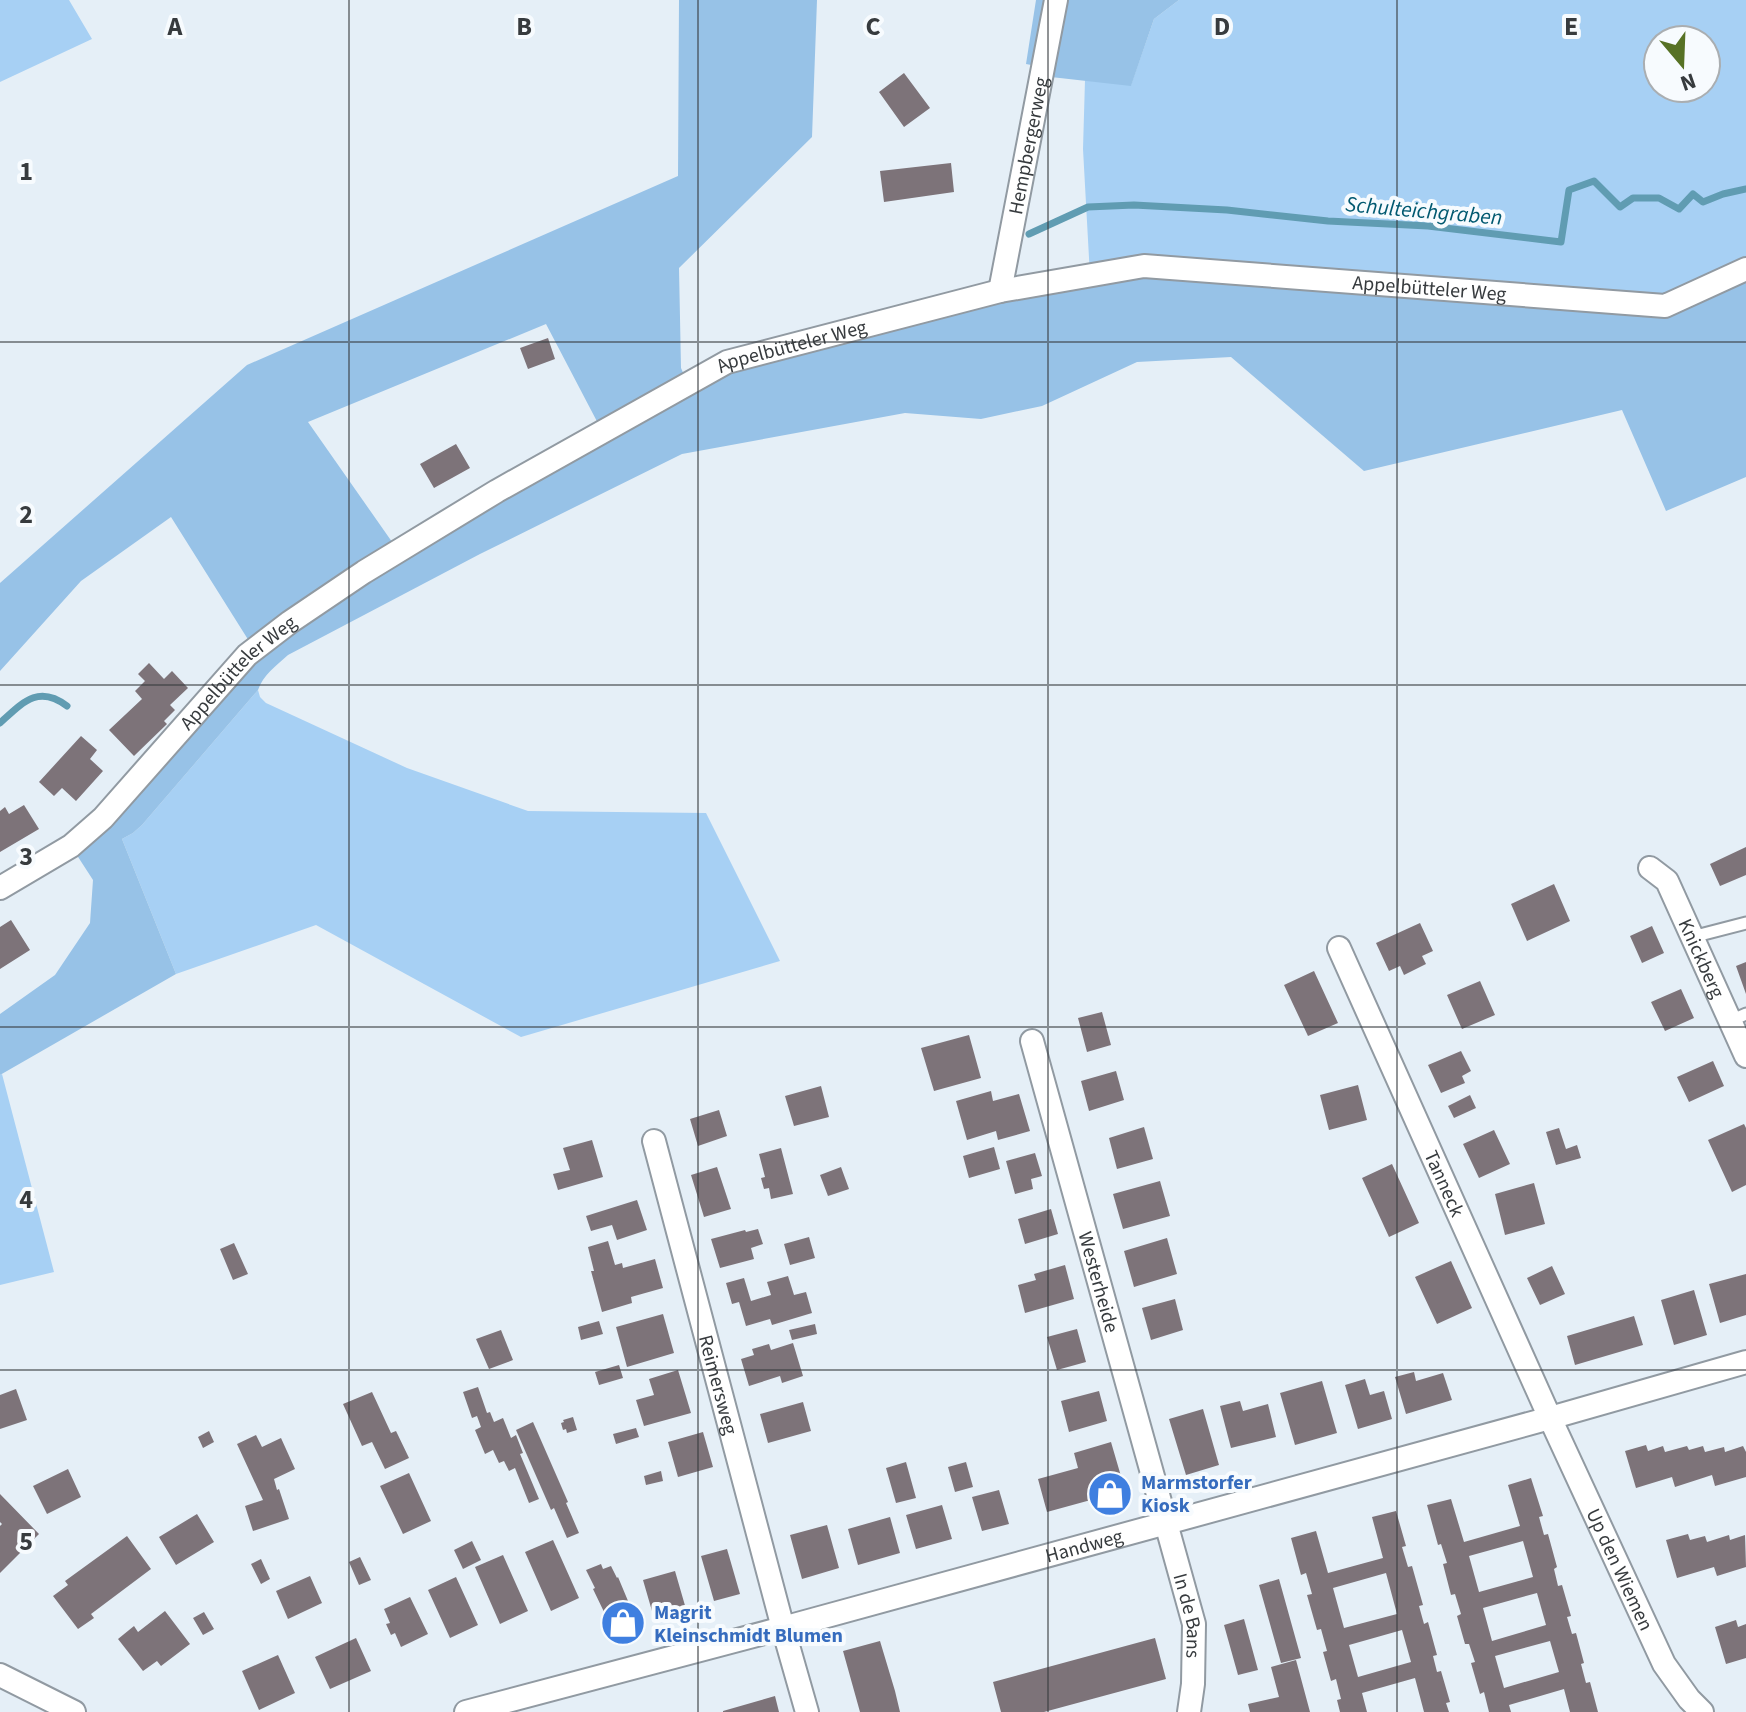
<svg xmlns="http://www.w3.org/2000/svg" width="1746" height="1712" font-family="'Source Sans 3',sans-serif">
	<style>
		.green { fill: #a7d0f4; fill-rule: evenodd }
		.forest { fill: #97c2e7; fill-rule: evenodd }
		.lines { fill: none; stroke-linecap: round; stroke-linejoin: round }
		.stream { stroke: #609cb2; stroke-width: 7 }
		.building { fill: #7d7379; fill-rule: evenodd }
		.lane-casing { stroke: #919aa2; stroke-width: 15 }
		.street-casing { stroke: #919aa2; stroke-width: 26 }
		.lane { stroke: #fff; stroke-width: 11 }
		.street { stroke: #fff; stroke-width: 22 }
		.grid { fill: none; stroke: #373b3e; stroke-width: 2; stroke-opacity: 0.55 }
		.labels { text-anchor: middle; stroke-width: 8; stroke-linejoin: round; paint-order: stroke }
		.street-label { font-size: 20px; fill: #373b3e; stroke: #f7fbfe }
		.shop-label { font-size: 20px; font-weight: bold; fill: #366cbe; stroke: #f7fbfe; text-anchor: start }
		.water-label { font-size: 22px; font-style: italic; fill: #015970; stroke: #f7fbfe }
		.grid-label { font-size: 26px; text-anchor: middle; font-weight: bold; fill: #373b3e; stroke: #f7fbfe; stroke-width: 8; stroke-linejoin: round; paint-order: stroke }
	</style>
	<rect width="100%" height="100%" fill="#e5eff7"/>
	<path class="green" d="M0,0H69L92,39L0,82Z
		M1179,0H1746V269L1665,306L1090,276L1083,149L1085,80L1131,85L1154,19ZM1658,40H1706V88H1658Z
		M258,690L260,697L266,703L407,768L528,811L706,813L780,961L521,1037L316,925L176,974L122,839L133,833L142,825Z
		M2,1074L54,1272L0,1285V1075Z"/>
	<path class="forest" d="M679,0H817L812,137L679,268L681,368L688,384L727,362L1144,266L1665,306L1746,269V477L1666,511L1622,410L1364,471L1231,357L1137,362L1042,406L981,419L905,413L682,454L480,554L288,655C276,666 263,675 258,690L142,825L133,833L122,839L176,974L0,1075V1014L55,975L90,923L93,880L71,846L254,649L171,517L81,581L0,671V583L247,365L678,176ZM546,324L602,431L397,549L308,422Z
		M1036,0H1179L1154,19L1131,86L1042,76V67L1026,64Z"/>
	<g class="lines">
		<path class="stream" d="M1029,234L1088,207L1134,205L1227,210L1328,221L1428,226L1561,242L1569,190L1594,181L1620,207L1633,198H1659L1679,209L1693,194L1703,202L1723,194L1746,189
			M0,723C22,703 38,684 67,706"/>
	</g>
	<path class="building" d="M904,73L930,108L904,127L879,92Z
		M951,163L954,192L884,202L880,171Z
		M548,338L555,359L528,369L520,348Z
		M456,444L470,468L434,488L420,464Z
		M149,663L164,679L172,671L188,688L170,705L175,710L164,721L167,724L134,756L109,730L142,699L135,691L145,681L138,674Z
		M81,736L97,750L90,759L103,771L76,801L62,788L54,796L39,782Z
		M24,805L39,829L0,852V811L5,807L9,814Z
		M1746,847V875L1720,886L1710,864Z
		M1554,884L1570,921L1527,941L1511,904Z
		M11,920L30,950L0,969V927Z
		M1420,923L1433,951L1422,956L1426,964L1404,975L1400,966L1389,971L1376,943Z
		M1652,926L1664,953L1642,963L1630,936Z
		M1746,962V994L1736,966Z
		M1314,971L1338,1023L1308,1036L1284,985Z
		M1480,981L1495,1015L1462,1029L1447,995Z
		M1681,989L1694,1018L1665,1031L1651,1002Z
		M1102,1012L1111,1045L1087,1052L1078,1018Z
		M969,1035L981,1078L934,1091L921,1048Z
		M1461,1051L1471,1071L1462,1076L1465,1083L1441,1093L1428,1065Z
		M1713,1061L1724,1086L1689,1102L1677,1077Z
		M1116,1071L1124,1100L1089,1111L1081,1081Z
		M1358,1085L1367,1120L1329,1130L1320,1095Z
		M821,1086L829,1117L794,1126L785,1096Z
		M991,1091L993,1101L1019,1094L1030,1131L998,1140L996,1131L967,1140L956,1101Z
		M1470,1095L1476,1108L1454,1118L1448,1106Z
		M719,1110L727,1136L698,1146L690,1119Z
		M1744,1124L1746,1128V1185L1732,1192L1708,1140Z
		M1144,1127L1153,1159L1117,1169L1109,1138Z
		M1559,1128L1566,1149L1577,1145L1581,1158L1556,1165L1546,1132Z
		M1494,1130L1510,1164L1479,1178L1463,1144Z
		M592,1140L603,1177L558,1190L553,1174L570,1170L563,1148Z
		M994,1147L1000,1169L969,1178L963,1156Z
		M781,1148L793,1194L771,1199L769,1188L764,1189L761,1178L765,1177L759,1154Z
		M1035,1153L1042,1176L1031,1179L1033,1189L1015,1194L1006,1161Z
		M1392,1164L1419,1223L1389,1237L1362,1178Z
		M717,1167L731,1209L704,1217L691,1175Z
		M841,1167L849,1189L828,1196L820,1175Z
		M1160,1181L1170,1216L1123,1229L1113,1194Z
		M1534,1183L1545,1224L1505,1235L1495,1194Z
		M637,1200L647,1230L617,1240L612,1225L591,1231L586,1216Z
		M1051,1209L1058,1234L1025,1244L1018,1219Z
		M758,1229L763,1244L751,1248L754,1259L720,1268L711,1239L745,1230L746,1232Z
		M809,1237L815,1258L790,1265L784,1244Z
		M1167,1238L1177,1274L1134,1287L1124,1251Z
		M608,1241L615,1265L622,1263L623,1268L655,1259L663,1288L631,1297L632,1303L602,1312L591,1271H594L588,1247Z
		M234,1243L248,1274L233,1280L220,1249Z
		M1451,1261L1472,1308L1437,1324L1415,1277Z
		M1065,1265L1074,1299L1025,1313L1018,1285L1036,1280L1034,1274Z
		M1552,1266L1565,1294L1540,1305L1527,1278Z
		M1746,1274V1315L1720,1323L1709,1284Z
		M788,1276L794,1295L806,1292L812,1313L772,1325L770,1319L746,1326L739,1302L732,1304L726,1283L744,1278L751,1301L771,1295L767,1282Z
		M1694,1290L1707,1335L1674,1345L1661,1300Z
		M1175,1299L1183,1330L1151,1340L1142,1308Z
		M663,1314L674,1353L627,1367L616,1327Z
		M1634,1316L1643,1345L1575,1365L1567,1336Z
		M599,1321L603,1334L581,1340L578,1327Z
		M815,1324L817,1334L792,1340L789,1330Z
		M1077,1329L1086,1362L1057,1370L1047,1337Z
		M501,1330L513,1360L489,1369L476,1339Z
		M793,1343L803,1376L782,1383L780,1376L749,1386L741,1359L754,1355L752,1349L769,1344L771,1350Z
		M619,1365L623,1378L599,1385L595,1372Z
		M678,1370L691,1413L644,1426L636,1400L654,1395L649,1379Z
		M1414,1372L1416,1381L1443,1373L1452,1400L1406,1414L1395,1377Z
		M1365,1379L1370,1395L1384,1391L1392,1419L1358,1429L1345,1385Z
		M1322,1381L1337,1433L1295,1445L1280,1393Z
		M478,1387L487,1413L490,1412L494,1422L503,1418L511,1438L516,1435L523,1453L520,1454L539,1499L529,1503L515,1468L509,1471L504,1461L499,1463L493,1450L485,1454L475,1430L481,1427L477,1416L472,1418L463,1392Z
		M16,1389L27,1420L0,1429V1395Z
		M1099,1391L1107,1421L1069,1432L1061,1401Z
		M372,1392L391,1433L396,1431L409,1458L385,1469L372,1442L362,1446L343,1404Z
		M1240,1401L1243,1411L1268,1404L1276,1437L1231,1448L1220,1406Z
		M803,1402L811,1431L768,1443L760,1414Z
		M1203,1409L1219,1465L1186,1475L1169,1419Z
		M573,1417L577,1430L567,1433L566,1429L563,1430L561,1423L564,1422L563,1420Z
		M533,1422L568,1502L566,1503L579,1533L567,1538L554,1508L551,1510L516,1430Z
		M636,1428L639,1437L616,1444L613,1434Z
		M209,1431L214,1442L203,1448L198,1437Z
		M703,1432L713,1467L678,1477L668,1442Z
		M256,1435L262,1447L281,1438L295,1469L274,1479L277,1490L279,1489L289,1519L253,1531L245,1506L263,1500L237,1444Z
		M1111,1442L1125,1490L1122,1491L1125,1502L1101,1509L1098,1498L1047,1512L1038,1479L1078,1468L1074,1453Z
		M1646,1445L1648,1451L1663,1446L1665,1452L1687,1446L1689,1450L1703,1446L1705,1452L1724,1447L1725,1452L1743,1446L1746,1452V1477L1715,1486L1712,1475L1675,1487L1672,1477L1636,1488L1625,1451Z
		M906,1462L916,1498L896,1503L886,1468Z
		M966,1462L973,1487L955,1492L948,1467Z
		M68,1469L81,1497L47,1514L33,1486Z
		M661,1471L663,1481L646,1485L644,1476Z
		M409,1473L431,1521L403,1534L380,1486Z
		M1531,1478L1543,1516L1539,1517L1544,1535L1548,1534L1557,1567L1554,1569L1558,1586L1562,1585L1571,1616L1567,1617L1572,1634L1576,1633L1584,1663L1581,1664L1586,1683L1590,1682L1598,1712H1570L1564,1689L1509,1705L1511,1712H1489L1484,1692L1480,1694L1471,1663L1475,1662L1469,1644H1465L1457,1616L1461,1614L1455,1594L1451,1595L1443,1564L1447,1563L1441,1544L1438,1545L1427,1505L1451,1499L1464,1542L1520,1526L1508,1485ZM1523,1541L1533,1577L1479,1592L1469,1556ZM1537,1593L1546,1625L1492,1641L1483,1608ZM1550,1641L1559,1672L1504,1688L1495,1656Z
		M999,1490L1009,1524L982,1531L972,1497Z
		M0,1494L39,1534L0,1573V1526L2,1524L0,1522Z
		M942,1505L952,1539L916,1549L906,1515Z
		M1396,1511L1406,1546L1402,1547L1408,1567L1412,1566L1423,1605L1419,1606L1424,1624L1428,1622L1437,1655L1433,1656L1437,1672L1441,1671L1450,1702L1446,1703L1449,1712H1424L1415,1678L1362,1693L1367,1712H1340L1337,1700L1341,1699L1336,1679L1331,1681L1323,1652L1327,1651L1321,1629L1317,1630L1307,1595L1312,1594L1306,1573L1301,1575L1291,1538L1316,1531L1328,1573L1383,1558L1372,1517ZM1386,1573L1397,1614L1344,1628L1333,1588ZM1402,1630L1411,1662L1358,1677L1349,1645Z
		M197,1514L214,1542L176,1565L159,1537Z
		M890,1517L900,1553L858,1565L848,1529Z
		M827,1525L839,1568L802,1579L790,1535Z
		M1688,1534L1690,1540L1705,1536L1707,1542L1729,1535L1730,1540L1745,1535L1746,1567L1717,1576L1714,1567L1677,1578L1666,1540Z
		M127,1536L151,1569L91,1614L94,1618L78,1629L53,1596L68,1585L65,1581Z
		M553,1540L579,1598L551,1611L525,1552Z
		M472,1541L481,1560L463,1569L454,1550Z
		M727,1549L740,1594L714,1601L701,1556Z
		M503,1555L528,1611L500,1624L475,1567Z
		M360,1557L371,1580L359,1585L349,1562Z
		M261,1559L270,1579L261,1584L251,1564Z
		M601,1564L603,1569L611,1566L617,1578L618,1577L641,1632L617,1639L593,1589L595,1588L586,1570Z
		M675,1571L686,1609L654,1618L643,1580Z
		M310,1576L322,1603L288,1619L276,1591Z
		M456,1577L478,1625L450,1638L428,1590Z
		M1279,1579L1301,1658L1281,1663L1259,1585Z
		M410,1597L428,1634L401,1647L395,1633L391,1635L386,1624L390,1623L384,1609Z
		M165,1611L190,1644L161,1666L157,1661L143,1671L118,1639L134,1626L138,1632Z
		M204,1612L214,1629L203,1635L193,1618Z
		M1244,1619L1258,1670L1238,1675L1224,1625Z
		M1736,1620L1738,1627L1746,1624V1658L1726,1664L1715,1627Z
		M356,1638L371,1671L330,1689L315,1657Z
		M1155,1638L1166,1679L1044,1712H1001L993,1682Z
		M880,1641L895,1691L900,1712H860L843,1651Z
		M278,1655L295,1693L259,1710L242,1671Z
		M1296,1660L1310,1712H1250L1248,1704L1279,1697L1271,1667Z
		M775,1696L779,1712H723V1711Z"/>
	<g class="lines">
		<g class="lane-casing">
			<path id="lane" d="M1692,937L1746,923
				M1730,1021L1746,1014"/>
		</g>
		<g class="street-casing">
			<g id="street">
				<path id="s1" d="M1000,291L1056,0"/>
				<path id="s2" d="M1650,868L1667,881L1746,1056"/>
				<path id="s3" d="M0,888L71,846L103,818L247,655L290,622L364,572L497,491L727,362L1000,291L1144,266L1665,306L1746,269"/>
				<path id="s4" d="M1339,948L1550,1418L1664,1664L1689,1699L1702,1712"/>
				<path id="s5" d="M1032,1041L1194,1624L1193,1684L1189,1712"/>
				<path id="s6" d="M654,1141L783,1628L807,1712"/>
				<path d="M0,1675L74,1712"/>
				<path id="s7" d="M466,1712L783,1628L1550,1418L1746,1362"/>
			</g>
		</g>
		<use href="#lane" class="lane"/>
		<use href="#street" class="street"/>
	</g>
	<path class="grid" d="M349,0V1712M698,0V1712M1048,0V1712M1397,0V1712M0,342H1746M0,685H1746M0,1027H1746M0,1370H1746"/>
	<defs>
		<g id="shop-disc" transform="scale(2.3)"><circle r="9.5" fill="#3f7fe0" stroke="#f7fbfe"/><path d="M-5-2.5h2.3a2.7 3.5 0 0 1 5.4 0H5L5.5 6h-11ZM-1.5-2.5h3a1.5 2.3 0 0 0-3 0Z" fill="#fff"/></g>
	</defs>
	<g fill-rule="evenodd">
		<use href="#shop-disc" x="1110" y="1494"/>
		<use href="#shop-disc" x="623" y="1623"/>
	</g>
	<g class="labels">
		<g class="street-label">
			<text dy="7" stroke="none"><textPath href="#s1" startOffset="148">Hempbergerweg</textPath></text>
			<text dy="7" stroke="none"><textPath href="#s3" startOffset="1620">Appelbütteler Weg</textPath></text>
			<text dy="7" stroke="none"><textPath href="#s3" startOffset="972">Appelbütteler Weg</textPath></text>
			<text dy="7" stroke="none"><textPath href="#s3" startOffset="324">Appelbütteler Weg</textPath></text>
			<text dy="7" stroke="none"><textPath href="#s2" startOffset="106">Knickberg</textPath></text>
			<text dy="7" stroke="none"><textPath href="#s4" startOffset="258">Tanneck</textPath></text>
			<text dy="7" stroke="none"><textPath href="#s5" startOffset="250">Westerheide</textPath></text>
			<text dy="7" stroke="none"><textPath href="#s6" startOffset="252">Reimersweg</textPath></text>
			<text dy="7" stroke="none"><textPath href="#s7" startOffset="640">Handweg</textPath></text>
			<text dy="7" stroke="none"><textPath href="#s4" startOffset="682">Up den Wiemen</textPath></text>
			<text dy="7" stroke="none"><textPath href="#s5" startOffset="596">In de Bans</textPath></text>
		</g>
		<g class="shop-label">
			<text x="1141" y="1489">Marmstorfer<tspan x="1141" dy="23">Kiosk</tspan></text>
			<text x="654" y="1619">Magrit<tspan x="654" dy="23">Kleinschmidt Blumen</tspan></text>
		</g>
		<g class="water-label">
			<text transform="translate(1424 210) rotate(5)" y="8">Schulteichgraben</text>
		</g>
	</g>
	<g class="grid-label">
		<text x="175" y="35">A</text>
		<text x="524" y="35">B</text>
		<text x="873" y="35">C</text>
		<text x="1222" y="35">D</text>
		<text x="1571" y="35">E</text>
		<text x="26" y="180">1</text>
		<text x="26" y="523">2</text>
		<text x="26" y="865">3</text>
		<text x="26" y="1208">4</text>
		<text x="26" y="1550">5</text>
	</g>
	<g transform="translate(1682 64) rotate(161)"><circle r="38" fill="#f7fbfe" stroke="#aaaeb1" stroke-width="2"/>
	<path d="M0-6L14 30L0 20L-14 30Z" fill="#577225"/>
	<text y="-12" font-size="22" font-weight="bold" text-anchor="middle" fill="#373b3e">N</text>
	</g>
</svg>
